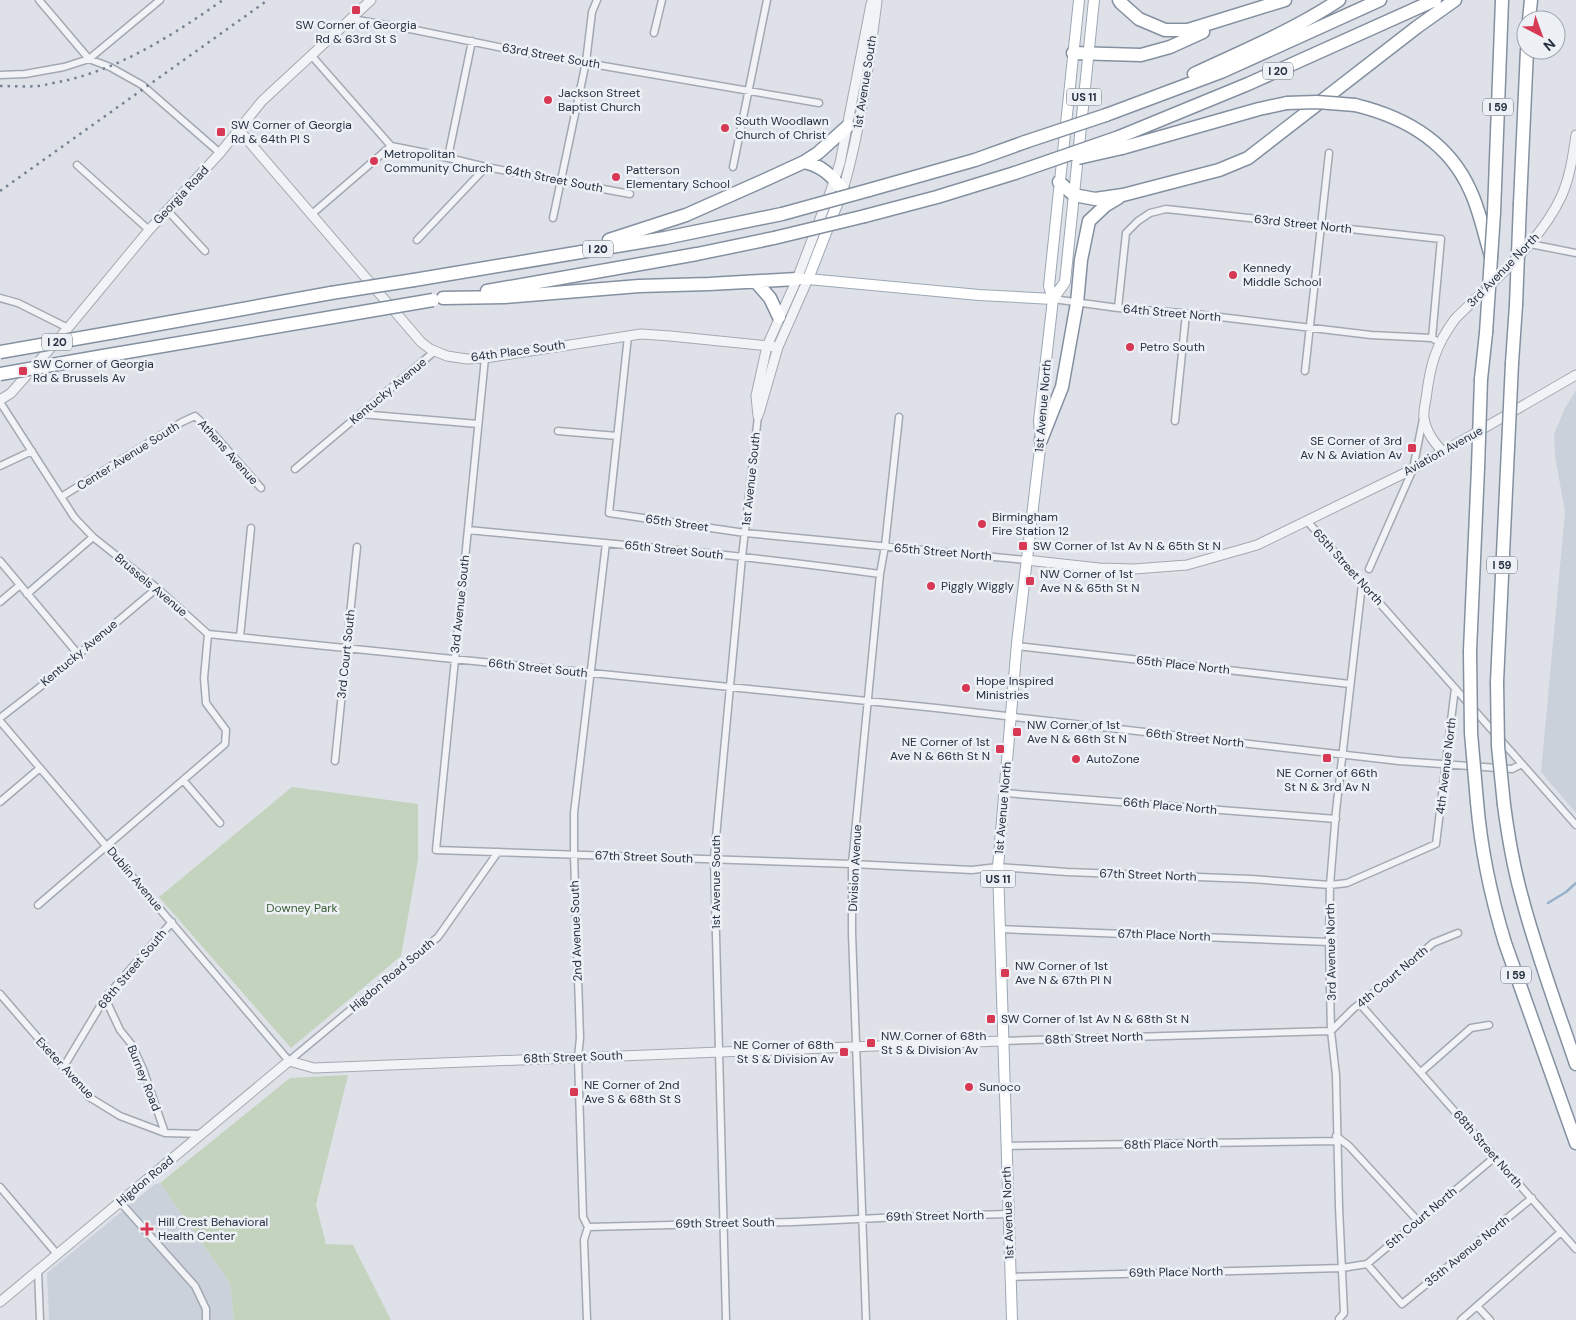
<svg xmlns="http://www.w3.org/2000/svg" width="1576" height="1320" font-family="'DM Sans',sans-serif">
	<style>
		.built { fill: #cbd1db }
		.green { fill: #c4d3be }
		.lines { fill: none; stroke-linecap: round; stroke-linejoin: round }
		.stream { stroke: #96b1cb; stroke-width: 2.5 }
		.minor-casing { stroke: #a3a9b2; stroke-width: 9 }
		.tertiary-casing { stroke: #a3a9b2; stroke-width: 11 }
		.primary-casing { stroke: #9ca7b5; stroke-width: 12 }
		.motorway-casing { stroke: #8490a0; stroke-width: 15 }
		.minor { stroke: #f1f3f6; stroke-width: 6 }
		.tertiary { stroke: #f1f3f6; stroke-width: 9 }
		.primary { stroke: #fff; stroke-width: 10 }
		.motorway { stroke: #fff; stroke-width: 12 }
		.rail { stroke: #768293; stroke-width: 2.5; stroke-dasharray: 2.5 5; stroke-linecap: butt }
		.motorway-bridge-casing { stroke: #8490a0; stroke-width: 15; stroke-linecap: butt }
		.motorway-bridge { stroke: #fff; stroke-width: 12 }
		.poi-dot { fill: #d73955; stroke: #edf1f6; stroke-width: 2 }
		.labels { text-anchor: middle; stroke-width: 5; stroke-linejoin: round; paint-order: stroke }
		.shield { fill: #edf1f6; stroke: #626a77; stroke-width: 1 }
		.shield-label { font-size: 11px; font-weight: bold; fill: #263040 }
		.poi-label { font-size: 12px; fill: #263040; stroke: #edf1f6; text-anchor: start }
		.street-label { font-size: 12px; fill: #263040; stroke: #edf1f6 }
		.park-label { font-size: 12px; fill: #3b5d32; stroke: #edf1f6 }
	</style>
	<rect width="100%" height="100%" fill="#dee2e8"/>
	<path class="built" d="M1576,390V813L1541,772L1565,512L1555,456L1554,434L1565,408Z
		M160,1183L230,1283L234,1320H49L47,1273L155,1184Z"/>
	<path class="green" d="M292,787L418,804V860L401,956L291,1048L159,897Z
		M348,1075L316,1205L326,1244L353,1245L391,1320H234L230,1283L160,1183L290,1078Z"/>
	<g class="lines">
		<path class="stream" d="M1548,903L1566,892L1576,883"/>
		<g class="minor-casing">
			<path id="minor" d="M39,0L89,59L110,67L142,85L220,153
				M352,19L415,30L528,53L819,103
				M654,33L662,0
				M311,55L391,146L436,155L486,167L630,194
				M0,75L25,74L64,67L89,59L160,0
				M448,157L472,41
				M77,165L149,230
				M733,167L767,0
				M167,210L205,251
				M312,214L391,146
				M553,218L586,62L592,12L597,0
				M417,240L486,167
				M1530,244L1576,253
				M0,298L18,303L68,328
				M1053,299L1118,308L1195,314L1371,335L1432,338
				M1118,308L1126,233L1138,221L1150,213L1166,209L1441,239L1432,338L1440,343
				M628,336L609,513L745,533L1026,560
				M485,358L436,850L852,864L972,870L998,867L1067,872L1251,879L1330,885L1347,883L1436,844L1455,688
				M1305,371L1329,153
				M0,402L74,517L93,537L157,588L208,634
				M360,414L478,424
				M1175,421L1186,314
				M558,431L617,436
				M0,466L32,451
				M295,469L435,351
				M61,497L182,422L195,416L209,429L261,488
				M1307,521L1576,825
				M468,530C605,543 743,555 880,574
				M0,561L78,654
				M1369,569L1413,469L1423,419
				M27,594L93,537
				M0,602L20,585
				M208,634L936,708L1399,761L1512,769L1522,764
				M240,637L251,528
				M1017,646L1350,684
				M0,718L40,687L157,588
				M0,721L289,1061L438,937L498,852
				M335,761L357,547
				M183,780L220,823
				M1004,793L1336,819
				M0,802L40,768
				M38,905L225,744L226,730L206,703L204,678L208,634
				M999,929L1329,942
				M0,994L89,1097L120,1116L165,1133L201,1134
				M105,998L120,1030L132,1045L143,1069L165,1133
				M1360,1004L1576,1249
				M1002,1041L1331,1031L1353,1009L1402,970L1433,943L1458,933
				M63,1068L105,998L172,922
				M1421,1072L1471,1028L1489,1025
				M1336,1136L1349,1146L1418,1221
				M1006,1146L1337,1141
				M0,1187L57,1254
				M120,1202L195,1286L206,1309V1320
				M588,1227L793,1222L902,1217L1008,1214
				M1367,1264L1402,1304L1532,1198
				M38,1271L40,1320
				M1010,1277L1342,1268L1367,1264L1495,1157
				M1477,1306L1490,1320
				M1339,1319L1344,1313L1339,1207L1336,1075L1331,1031L1329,942L1330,885L1336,811L1362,584
				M587,1320L584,1240L588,1227L583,1217L578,1057L580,1038L574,855V813L606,543
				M726,1320L714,859L742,557L758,416
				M866,1320L852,933V864L880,574L885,546L899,417
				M1461,1320L1561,1232"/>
		</g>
		<g class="tertiary-casing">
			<path id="tertiary" d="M239,130L421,342L430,349L447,356L467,359L485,358L641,334L670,336L778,347
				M843,190C861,128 869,64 877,1
				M0,400L11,393L68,328L149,230L220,153L262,101L371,0
				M759,413L778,347L808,279
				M758,416L756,396L767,346L797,279L831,190L840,163L871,4L873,0
				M1443,452C1434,442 1426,432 1424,418C1423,412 1425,405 1426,399C1430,366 1435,346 1455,319C1492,282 1541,242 1562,195C1570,176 1573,156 1576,135
				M1026,560L1099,568L1134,569L1187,565L1257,545L1413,469L1576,375
				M0,1302L289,1061L314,1068L1002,1041"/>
		</g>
		<g class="primary-casing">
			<path id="primary" d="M797,279H808L979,295L1053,299
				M808,279L841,194
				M1053,299L1065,282L1094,0
				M1012,1320L998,867L1017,643L1041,440L1039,421L1053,299L1049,286L1079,0"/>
		</g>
		<g class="motorway-casing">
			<path id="motorway" d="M1119,0L1121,3L1139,19L1165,30H1188L1285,0
				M1529,20L1531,0
				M1073,53L1141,55L1170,47L1203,32
				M1194,74C1243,51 1294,30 1339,0
				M1355,105C1405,117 1448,141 1470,190C1480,211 1484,234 1491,256
				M1106,115L1221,72L1380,0
				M1119,137L1248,84L1435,0
				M1122,148L1259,109L1287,103
				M804,162C821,165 832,176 843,190
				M1059,182L1074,195L1095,199L1123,195L1219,170L1248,158L1417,27L1455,0
				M869,190L975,160L1025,142
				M1520,203L1527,50
				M1494,213L1502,0
				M865,216L937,197L1015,173
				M609,240L686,215L767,179L804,162L818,153L848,126
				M414,280L665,238L782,214
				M756,282L770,298L779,317
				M487,291L697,254L774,238
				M443,298L505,297L639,286L709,284L797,279
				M115,332L331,293
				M103,356L351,314
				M1512,363L1516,305
				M1481,379L1486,333
				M1041,440L1062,387L1077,303L1081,260L1089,221L1106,205L1118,198
				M1470,651L1478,468
				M1497,682L1508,448
				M1477,802C1481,850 1491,897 1505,943L1576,1143
				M1504,805C1508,835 1513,865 1521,894C1536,952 1557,1008 1576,1064"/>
		</g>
		<use href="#minor" class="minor"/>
		<use href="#tertiary" class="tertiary"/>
		<use href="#primary" class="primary"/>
		<use href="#motorway" class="motorway"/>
		<path class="rail" d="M0,86C13,86 26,87 38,86C47,85 56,82 64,81C124,67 174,34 223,0
			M0,191L268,0"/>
		<g class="motorway-bridge-casing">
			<path id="motorway-bridge" d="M1287,103L1317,102L1355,105
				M1025,142L1106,115
				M1078,158L1122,148
				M1015,173L1119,137
				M782,214L869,190
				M774,238L865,216
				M331,293L414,280
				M1516,305L1520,203
				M351,314L433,300
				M1486,333L1494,213
				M0,352L115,332
				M0,374L103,356
				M1508,448L1512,363
				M1478,468L1481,379
				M1470,651L1471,733L1477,802
				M1497,682L1498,746L1504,805"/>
		</g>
		<use href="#motorway-bridge" class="motorway-bridge"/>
	</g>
	<g class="poi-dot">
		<rect x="351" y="5" width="10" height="10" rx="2.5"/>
		<circle cx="548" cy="100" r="5"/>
		<circle cx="725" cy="128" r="5"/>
		<rect x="216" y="127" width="10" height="10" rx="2.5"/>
		<circle cx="374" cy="161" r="5"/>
		<circle cx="616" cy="177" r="5"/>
		<circle cx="1233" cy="275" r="5"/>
		<circle cx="1130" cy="347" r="5"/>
		<rect x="18" y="366" width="10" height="10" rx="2.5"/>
		<rect x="1407" y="443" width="10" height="10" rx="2.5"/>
		<circle cx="982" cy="524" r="5"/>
		<rect x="1018" y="541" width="10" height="10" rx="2.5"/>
		<rect x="1025" y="576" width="10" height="10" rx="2.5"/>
		<circle cx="931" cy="586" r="5"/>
		<circle cx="966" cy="688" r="5"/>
		<rect x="1012" y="727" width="10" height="10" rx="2.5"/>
		<rect x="995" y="744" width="10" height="10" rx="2.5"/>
		<rect x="1322" y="753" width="10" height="10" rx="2.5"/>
		<circle cx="1076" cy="759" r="5"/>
		<rect x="1000" y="968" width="10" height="10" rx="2.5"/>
		<rect x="986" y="1014" width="10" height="10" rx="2.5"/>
		<rect x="866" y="1038" width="10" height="10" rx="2.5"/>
		<rect x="839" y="1047" width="10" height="10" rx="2.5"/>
		<circle cx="969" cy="1087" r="5"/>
		<rect x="569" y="1087" width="10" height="10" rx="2.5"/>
		<path d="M144.5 1221.5h5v5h5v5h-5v5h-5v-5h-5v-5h5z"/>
	</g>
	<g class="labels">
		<g class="shield">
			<rect x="1263" y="62.5" width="30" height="17" rx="4"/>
			<rect x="1066.5" y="88.5" width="35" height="17" rx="4"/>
			<rect x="1483" y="98.5" width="30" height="17" rx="4"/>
			<rect x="583" y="240.5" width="30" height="17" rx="4"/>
			<rect x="42" y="333.5" width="30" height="17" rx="4"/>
			<rect x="1487" y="556.5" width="30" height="17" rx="4"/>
			<rect x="980.5" y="870.5" width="35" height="17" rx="4"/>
			<rect x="1501" y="966.5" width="30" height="17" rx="4"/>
		</g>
		<g class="shield-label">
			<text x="1278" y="75">I 20</text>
			<text x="1084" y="101">US 11</text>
			<text x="1498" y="111">I 59</text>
			<text x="598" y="253">I 20</text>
			<text x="57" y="346">I 20</text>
			<text x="1502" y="569">I 59</text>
			<text x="998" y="883">US 11</text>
			<text x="1516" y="979">I 59</text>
		</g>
		<g class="poi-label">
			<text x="356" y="29" text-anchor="middle">SW Corner of Georgia<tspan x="356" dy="14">Rd &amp; 63rd St S</tspan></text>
			<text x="558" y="97">Jackson Street<tspan x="558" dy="14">Baptist Church</tspan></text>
			<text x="735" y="125">South Woodlawn<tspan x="735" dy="14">Church of Christ</tspan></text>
			<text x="231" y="129">SW Corner of Georgia<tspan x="231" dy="14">Rd &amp; 64th Pl S</tspan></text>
			<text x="384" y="158">Metropolitan<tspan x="384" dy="14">Community Church</tspan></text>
			<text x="626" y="174">Patterson<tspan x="626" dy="14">Elementary School</tspan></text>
			<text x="1243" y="272">Kennedy<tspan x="1243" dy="14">Middle School</tspan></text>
			<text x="1140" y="351">Petro South</text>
			<text x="33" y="368">SW Corner of Georgia<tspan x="33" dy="14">Rd &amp; Brussels Av</tspan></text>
			<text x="1402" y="445" text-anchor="end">SE Corner of 3rd<tspan x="1402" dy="14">Av N &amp; Aviation Av</tspan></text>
			<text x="992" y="521">Birmingham<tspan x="992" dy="14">Fire Station 12</tspan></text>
			<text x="1033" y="550">SW Corner of 1st Av N &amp; 65th St N</text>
			<text x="1040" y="578">NW Corner of 1st<tspan x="1040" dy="14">Ave N &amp; 65th St N</tspan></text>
			<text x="941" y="590">Piggly Wiggly</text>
			<text x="976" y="685">Hope Inspired<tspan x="976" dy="14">Ministries</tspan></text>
			<text x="1027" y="729">NW Corner of 1st<tspan x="1027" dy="14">Ave N &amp; 66th St N</tspan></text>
			<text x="990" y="746" text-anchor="end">NE Corner of 1st<tspan x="990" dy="14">Ave N &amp; 66th St N</tspan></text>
			<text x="1086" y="763">AutoZone</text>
			<text x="1327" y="777" text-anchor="middle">NE Corner of 66th<tspan x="1327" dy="14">St N &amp; 3rd Av N</tspan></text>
			<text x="1015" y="970">NW Corner of 1st<tspan x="1015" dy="14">Ave N &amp; 67th Pl N</tspan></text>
			<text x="1001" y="1023">SW Corner of 1st Av N &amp; 68th St N</text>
			<text x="881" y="1040">NW Corner of 68th<tspan x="881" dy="14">St S &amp; Division Av</tspan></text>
			<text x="834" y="1049" text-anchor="end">NE Corner of 68th<tspan x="834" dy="14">St S &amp; Division Av</tspan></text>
			<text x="584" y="1089">NE Corner of 2nd<tspan x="584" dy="14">Ave S &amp; 68th St S</tspan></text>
			<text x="979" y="1091">Sunoco</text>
			<text x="158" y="1226">Hill Crest Behavioral<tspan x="158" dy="14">Health Center</tspan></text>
		</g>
		<g class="street-label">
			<text transform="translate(551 56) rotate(10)" y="4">63rd Street South</text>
			<text transform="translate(865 82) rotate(-81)" y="4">1st Avenue South</text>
			<text transform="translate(554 179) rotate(11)" y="4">64th Street South</text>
			<text transform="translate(181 195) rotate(-47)" y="4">Georgia Road</text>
			<text transform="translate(1303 224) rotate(6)" y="4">63rd Street North</text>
			<text transform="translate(1503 270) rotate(-46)" y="4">3rd Avenue North</text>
			<text transform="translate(1172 313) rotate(5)" y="4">64th Street North</text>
			<text transform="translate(518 351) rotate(-8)" y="4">64th Place South</text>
			<text transform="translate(388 391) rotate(-40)" y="4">Kentucky Avenue</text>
			<text transform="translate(1043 406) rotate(-85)" y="4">1st Avenue North</text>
			<text transform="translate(1443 451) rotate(-29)" y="4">Aviation Avenue</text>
			<text transform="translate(228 452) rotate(48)" y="4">Athens Avenue</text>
			<text transform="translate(128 456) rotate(-32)" y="4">Center Avenue South</text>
			<text transform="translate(751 479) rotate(-84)" y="4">1st Avenue South</text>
			<text transform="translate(677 523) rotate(8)" y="4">65th Street</text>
			<text transform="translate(674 550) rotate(6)" y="4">65th Street South</text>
			<text transform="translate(943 552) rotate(5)" y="4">65th Street North</text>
			<text transform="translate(1348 567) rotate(48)" y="4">65th Street North</text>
			<text transform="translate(151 585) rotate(40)" y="4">Brussels Avenue</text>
			<text transform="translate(460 604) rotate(-84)" y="4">3rd Avenue South</text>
			<text transform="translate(79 653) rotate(-40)" y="4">Kentucky Avenue</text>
			<text transform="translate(346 654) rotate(-84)" y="4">3rd Court South</text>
			<text transform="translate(1183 665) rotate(6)" y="4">65th Place North</text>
			<text transform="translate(538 668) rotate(6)" y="4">66th Street South</text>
			<text transform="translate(1195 738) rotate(6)" y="4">66th Street North</text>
			<text transform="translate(1446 766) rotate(-83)" y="4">4th Avenue North</text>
			<text transform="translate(1170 806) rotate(5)" y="4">66th Place North</text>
			<text transform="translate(1003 808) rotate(-85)" y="4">1st Avenue North</text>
			<text transform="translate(644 857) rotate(2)" y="4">67th Street South</text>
			<text transform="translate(855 868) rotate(-87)" y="4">Division Avenue</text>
			<text transform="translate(1148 875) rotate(2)" y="4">67th Street North</text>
			<text transform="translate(135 879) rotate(50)" y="4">Dublin Avenue</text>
			<text transform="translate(716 882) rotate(-90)" y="4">1st Avenue South</text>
			<text transform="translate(576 931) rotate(-92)" y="4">2nd Avenue South</text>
			<text transform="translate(1164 935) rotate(2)" y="4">67th Place North</text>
			<text transform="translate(1331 952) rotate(-91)" y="4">3rd Avenue North</text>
			<text transform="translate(132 969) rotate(-50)" y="4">68th Street South</text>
			<text transform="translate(392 975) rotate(-40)" y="4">Higdon Road South</text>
			<text transform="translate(1392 977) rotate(-40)" y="4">4th Court North</text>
			<text transform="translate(1094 1038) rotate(-2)" y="4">68th Street North</text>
			<text transform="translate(573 1057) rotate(-2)" y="4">68th Street South</text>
			<text transform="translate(65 1068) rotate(47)" y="4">Exeter Avenue</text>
			<text transform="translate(144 1078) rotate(68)" y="4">Burney Road</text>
			<text transform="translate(1171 1144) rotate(-1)" y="4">68th Place North</text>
			<text transform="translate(1488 1149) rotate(49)" y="4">68th Street North</text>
			<text transform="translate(145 1181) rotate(-40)" y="4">Higdon Road</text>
			<text transform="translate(1008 1213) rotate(-92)" y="4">1st Avenue North</text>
			<text transform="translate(935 1216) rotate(-1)" y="4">69th Street North</text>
			<text transform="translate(1421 1218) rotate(-40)" y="4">5th Court North</text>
			<text transform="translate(725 1223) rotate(-1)" y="4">69th Street South</text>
			<text transform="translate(1467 1251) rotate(-39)" y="4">35th Avenue North</text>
			<text transform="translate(1176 1272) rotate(-1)" y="4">69th Place North</text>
		</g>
		<g class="park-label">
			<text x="302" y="912">Downey Park</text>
		</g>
	</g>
	<g transform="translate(1541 35) rotate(139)"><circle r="24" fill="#edf1f6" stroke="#9da4ad"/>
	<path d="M0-4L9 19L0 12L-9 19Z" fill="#d73955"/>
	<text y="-8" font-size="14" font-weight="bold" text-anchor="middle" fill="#263040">N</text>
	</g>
</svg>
